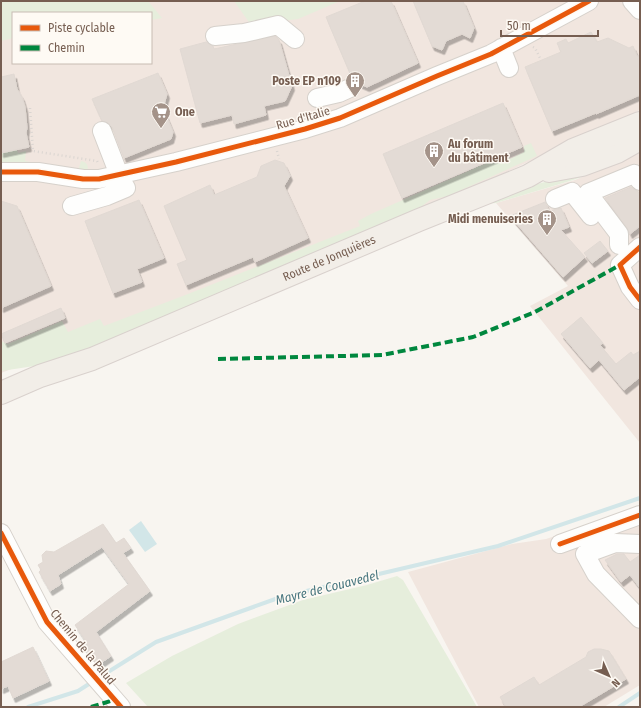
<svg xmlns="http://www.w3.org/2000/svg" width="641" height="708" font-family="'Fira Sans Condensed',sans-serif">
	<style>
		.commercial { fill: #f1e6df; fill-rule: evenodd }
		.green { fill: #e6eedc }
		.water { fill: #d2e6e8 }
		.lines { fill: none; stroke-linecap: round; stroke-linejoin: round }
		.stream { stroke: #d2e6e8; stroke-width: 4 }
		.building { fill: #e3dbd5; stroke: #e1d9d3; filter: url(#shadow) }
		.minor-casing { stroke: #d6d1cb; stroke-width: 20 }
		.major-casing { stroke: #d9d1cd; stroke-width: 24 }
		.path { stroke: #dad5d1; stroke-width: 2.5; stroke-dasharray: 1 3; stroke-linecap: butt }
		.minor { stroke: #fefefd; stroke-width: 18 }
		.major { stroke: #f2eee8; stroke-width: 22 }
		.quiet { stroke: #00873e; stroke-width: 4; stroke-dasharray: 8 4; stroke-linecap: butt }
		.cycleway-casing { stroke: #fefaf4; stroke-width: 8 }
		.cycleway { stroke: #e8590c; stroke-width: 5 }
		.labels { text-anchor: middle; stroke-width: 3; stroke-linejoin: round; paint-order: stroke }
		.poi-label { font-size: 12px; font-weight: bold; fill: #765e51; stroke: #fefaf4; text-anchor: end }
		.street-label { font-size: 12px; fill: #765e51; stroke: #fefaf4 }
		.water-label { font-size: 13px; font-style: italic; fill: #48767f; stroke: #fefaf4 }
	</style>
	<defs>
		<filter id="shadow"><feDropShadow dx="2.5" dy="4.5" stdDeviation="0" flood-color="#0004"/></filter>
	</defs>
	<rect width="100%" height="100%" fill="#f8f5f0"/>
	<path class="commercial" d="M1,1H640V110L593,131L442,203L1,373ZM13,13H151V63H13Z
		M640,151V443L530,306L568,286L496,203L575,180Z
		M640,508V685L604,707H479L408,572L512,544L546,539Z"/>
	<path class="green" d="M1,1H148L162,18L151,20V13H13V38L1,41Z
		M234,1H340L298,19L251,25Z
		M531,143L537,156L448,196L430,200L413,213L176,315L48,364L1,371V341L8,344L62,321L68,332L100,319L104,326L188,294L360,226L358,221L371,214L507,154L510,159L524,152V146Z
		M640,146V152L602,170L570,181L496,203L485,204L537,184L565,177Z
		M17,150L18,153L26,151L25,161L78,171L81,161C86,162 88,164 88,170L87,171L1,167V153Z
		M397,576L403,580L477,707H148L126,683L172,656L238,624L303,600L367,585Z"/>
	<path class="water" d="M141,521L157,544L145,552L129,530Z"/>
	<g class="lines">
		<path class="stream" d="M100,677L156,642L281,597L498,546L640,498
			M28,707L78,691L92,682
			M619,707L640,693"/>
	</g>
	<path class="building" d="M365,1H391L418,63L367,87L360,84L356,80L352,78L326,17Z
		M413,1H463L474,28L470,38L462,34L446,41L442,50L432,46Z
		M591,32L597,42L608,38L629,48L633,46L637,56L640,57V95L596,114V113L552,131L525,67L561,52L557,43L566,39L568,43Z
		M275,36L279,40L292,86L285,101L264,106L266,115L234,124L232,115L200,123L180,49L206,42L213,46L214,49Z
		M158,73L167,94L163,108L173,132L171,139L124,158L112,127L108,123L102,121L92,99Z
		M14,74L17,89L22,97L25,107L27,128L26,133L29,147L1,153V77Z
		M503,103L522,147L402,198L383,154Z
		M275,160L284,163L290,176L284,186L308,238L255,262L253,257L186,285L177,264L187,260L164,206L210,185L214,195L257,177L261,166Z
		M631,187L640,193V226L630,234L627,228L605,198Z
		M139,200L164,258L137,269L142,282L113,293L85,221Z
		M1,201L17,206L51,286L1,308Z
		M545,202L549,211L561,208L569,227L561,230L585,257L563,277L510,216Z
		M600,241L608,251L592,263L584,253Z
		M61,308L65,318L5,343L1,334Z
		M581,317L603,343L600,345L616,364L631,352L633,355L640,351V377L624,390L599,360L590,368L561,334Z
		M103,524L116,543L124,538L131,548L123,553L150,591L96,632L111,656L98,665L81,643L85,640L75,625L129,584L102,547L58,575L61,584L50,591L39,572L41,570L38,565L43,562L42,555L46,551L54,552Z
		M617,554H624L630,562L640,555V588L630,575L621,582L605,560Z
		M33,647L49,681L13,698L8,686L1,689V662Z
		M594,649H601L609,651L626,679L579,707H506L500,697L534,677L539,685L586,657L588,652Z"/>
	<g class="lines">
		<g class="minor-casing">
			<path id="minor" d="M632,1L640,10
				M215,36L244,33L278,25L295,39
				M501,48L509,68
				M317,98L339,93L350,88
				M1,172H38L83,179H99L176,162L305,129L340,118L437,76L491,54L589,1
				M555,199L572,192L591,216
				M72,206L107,196L126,188L119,175L102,131
				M619,245V234L588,193L634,174L640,181
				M640,247L620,265L630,287L640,300
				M1,533L47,622L121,707
				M560,544L640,515
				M640,544L615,543L585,554L596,574L640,619"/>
		</g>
		<g class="major-casing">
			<g id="major">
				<path d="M549,171L582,165L617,152L640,139"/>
				<path id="s1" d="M1,393L40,376L92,359L419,220L528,176L573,150L640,123"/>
			</g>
		</g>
		<path class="path" d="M533,47L535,48L541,60
			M30,108L33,151L97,161L98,163
			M277,151L279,159"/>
		<use href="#minor" class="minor"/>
		<use href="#major" class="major"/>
		<path class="quiet" d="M218,359L382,355L473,337L535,312L620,265
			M91,707L114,700"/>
		<g class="cycleway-casing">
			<path id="cycleway" d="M1,172H38L83,179H99L176,162L305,129L340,118L437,76L491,54L589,1
				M640,247L620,265L630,287L640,300
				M1,533L47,622L121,707
				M560,544L640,515"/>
		</g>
		<use href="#cycleway" class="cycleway"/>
	</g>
	<defs>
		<g id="building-pin" transform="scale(1)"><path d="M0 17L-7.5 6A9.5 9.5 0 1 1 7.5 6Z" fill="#a49389" stroke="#fefaf4"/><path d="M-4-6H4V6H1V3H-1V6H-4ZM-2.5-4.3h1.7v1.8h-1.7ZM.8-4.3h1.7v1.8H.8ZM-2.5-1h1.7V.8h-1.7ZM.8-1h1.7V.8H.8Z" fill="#fff"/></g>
		<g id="supermarket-pin" transform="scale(1)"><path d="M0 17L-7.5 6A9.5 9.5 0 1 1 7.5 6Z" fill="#a49389" stroke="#fefaf4"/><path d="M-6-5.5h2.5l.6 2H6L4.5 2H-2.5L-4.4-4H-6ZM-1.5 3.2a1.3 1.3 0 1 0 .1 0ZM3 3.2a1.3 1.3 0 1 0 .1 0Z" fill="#fff"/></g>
	</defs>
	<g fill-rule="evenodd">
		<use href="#building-pin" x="355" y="81"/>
		<use href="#supermarket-pin" x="161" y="112"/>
		<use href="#building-pin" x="434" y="151"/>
		<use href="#building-pin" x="547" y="219"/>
	</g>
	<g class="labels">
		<g class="poi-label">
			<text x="341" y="85">Poste EP n109</text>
			<text x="175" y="116" text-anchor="start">One</text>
			<text x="448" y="148" text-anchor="start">Au forum<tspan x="448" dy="14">du bâtiment</tspan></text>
			<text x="533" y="223">Midi menuiseries</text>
		</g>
		<g class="street-label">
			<text transform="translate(303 118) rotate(-16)" y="4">Rue d'Italie</text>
			<text dy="4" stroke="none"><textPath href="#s1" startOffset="355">Route de Jonquières</textPath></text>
			<text transform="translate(83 647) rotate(50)" y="4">Chemin de la Palud</text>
		</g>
		<g class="water-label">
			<text transform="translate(327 587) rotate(-14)" y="5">Mayre de Couavedel</text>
		</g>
	</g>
	<rect width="641" height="708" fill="none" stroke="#765e51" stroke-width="4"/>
	<rect x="12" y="12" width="140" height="52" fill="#fefaf4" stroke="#c8bcb3"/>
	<rect x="20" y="25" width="20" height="6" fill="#e8590c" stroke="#c8bcb3"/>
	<text x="48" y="32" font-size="12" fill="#765e51">Piste cyclable</text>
	<rect x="20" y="45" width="20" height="6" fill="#00873e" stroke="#c8bcb3"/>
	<text x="48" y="52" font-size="12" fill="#765e51">Chemin</text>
	<g transform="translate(609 676) rotate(135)" stroke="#fefaf4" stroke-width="3" paint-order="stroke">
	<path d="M0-3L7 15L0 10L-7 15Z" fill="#765e51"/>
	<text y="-6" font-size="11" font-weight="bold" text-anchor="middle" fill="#765e51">N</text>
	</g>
	<path d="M501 30v6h97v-6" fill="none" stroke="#765e51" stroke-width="2"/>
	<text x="507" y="30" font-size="12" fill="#765e51" stroke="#fefaf4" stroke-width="3" paint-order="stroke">50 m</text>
</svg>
